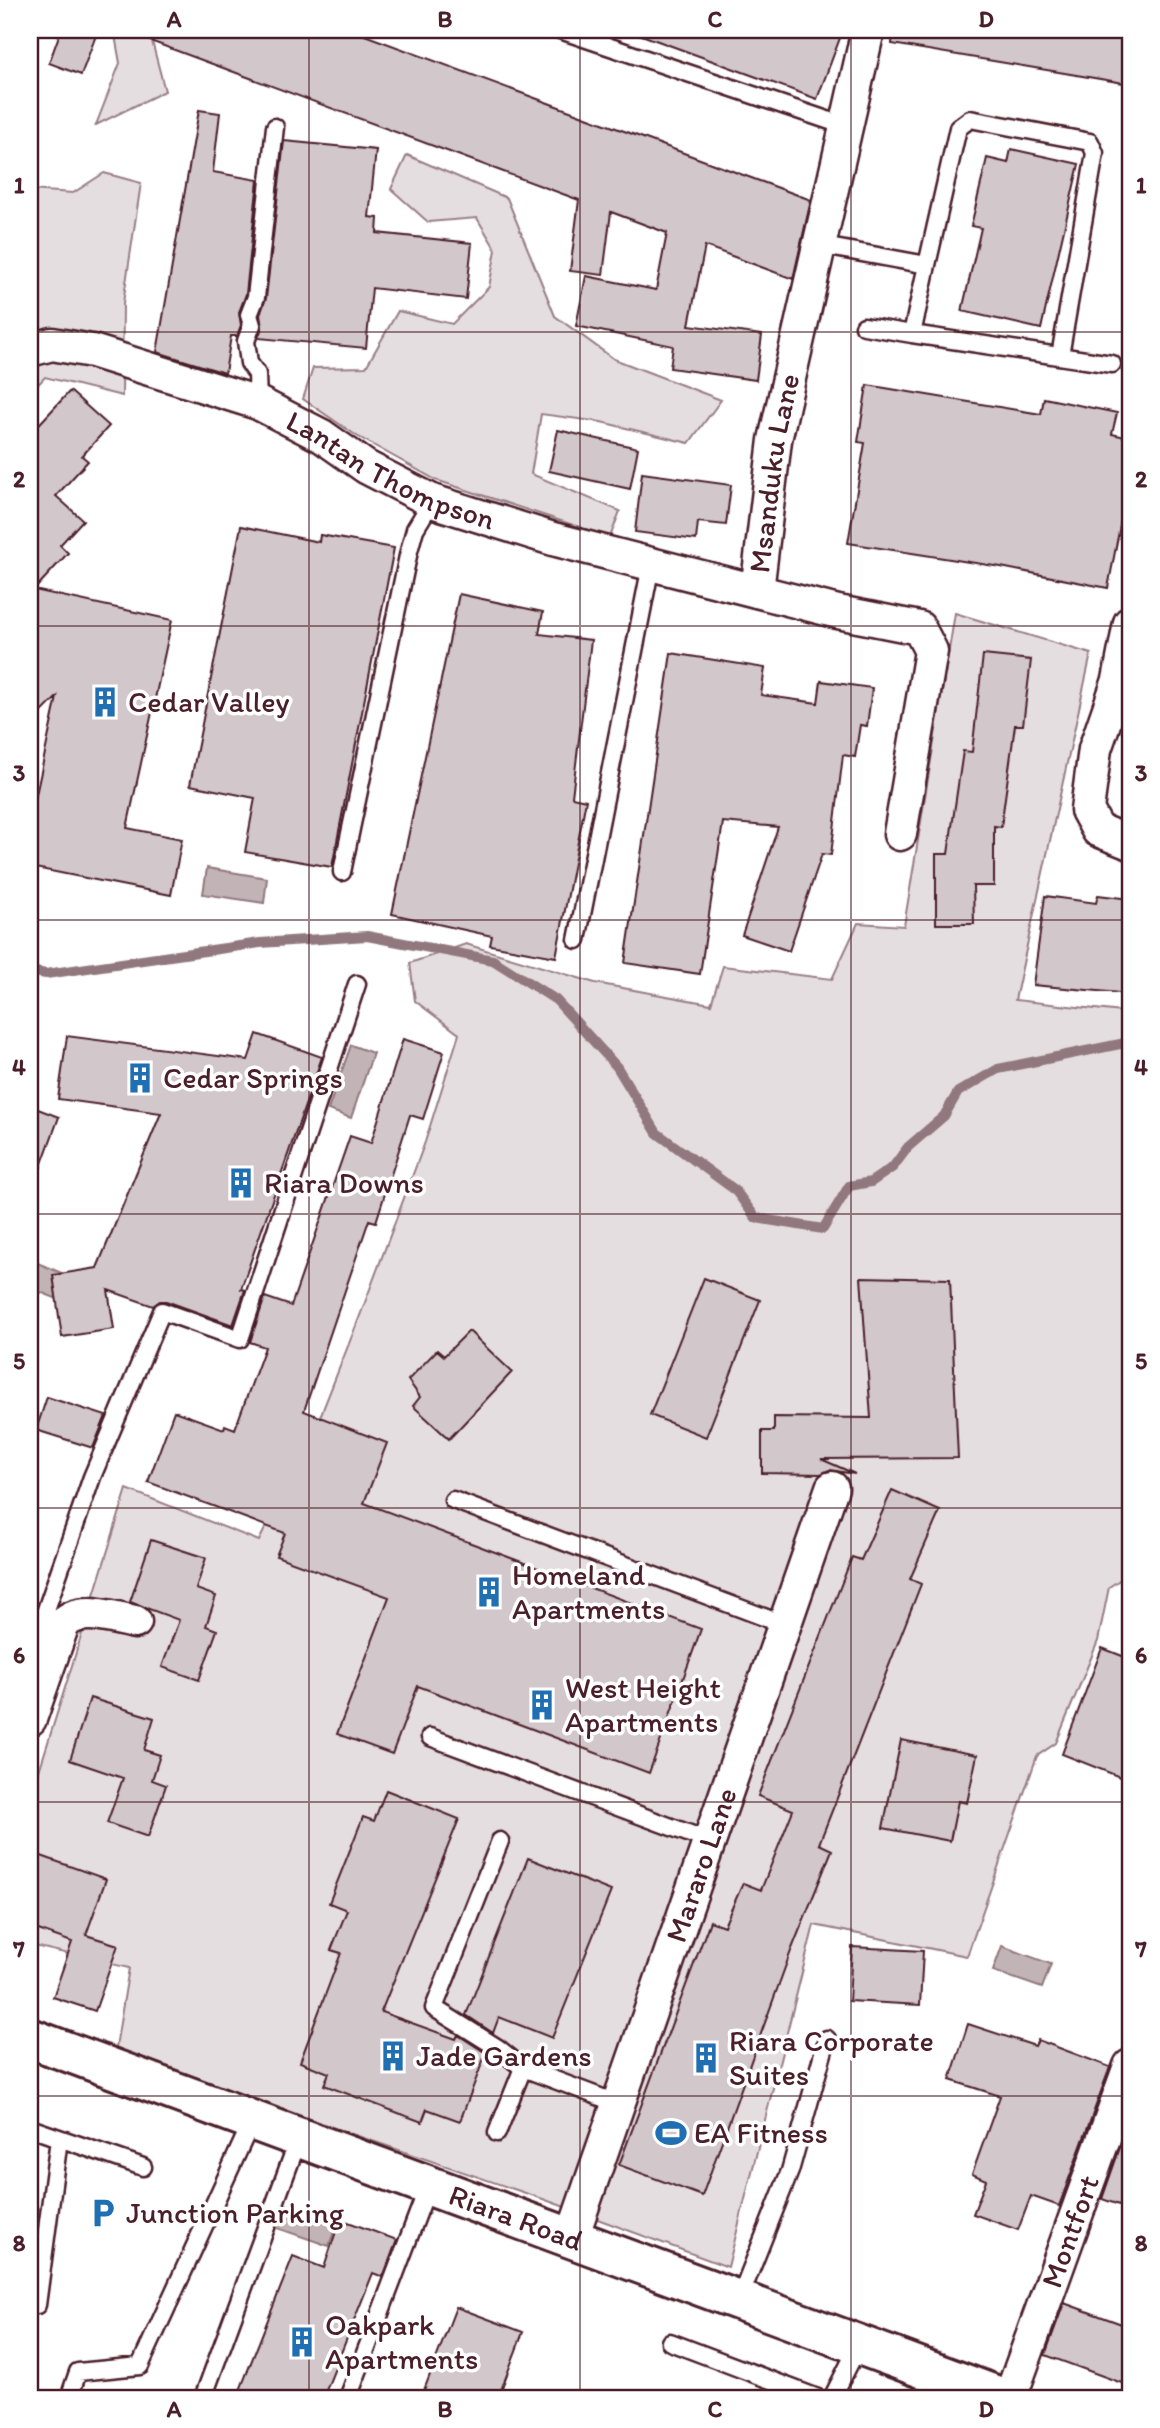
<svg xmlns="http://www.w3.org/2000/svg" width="1160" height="2428" font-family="Itim,sans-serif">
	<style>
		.green { fill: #e5dee0; stroke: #987e86; stroke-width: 2 }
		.water { fill: #c1b3b6; stroke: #91787e; stroke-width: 2 }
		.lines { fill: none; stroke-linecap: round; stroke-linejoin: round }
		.stream { stroke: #91787e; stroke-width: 10 }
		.building { fill: #d2c7cb; stroke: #4a1f2b; stroke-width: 2 }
		.lane-casing { stroke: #4a1f2b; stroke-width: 21 }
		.street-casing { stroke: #4a1f2b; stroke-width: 37 }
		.secondary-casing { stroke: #4a1f2b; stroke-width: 44 }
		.lane { stroke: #fff; stroke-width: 16 }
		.street { stroke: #fff; stroke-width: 32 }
		.secondary { stroke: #fff; stroke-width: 38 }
		.grid { fill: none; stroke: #4a1f2b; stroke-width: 2; stroke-opacity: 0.55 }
		.labels { text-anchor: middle; stroke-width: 7; stroke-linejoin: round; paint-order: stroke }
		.street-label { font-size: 30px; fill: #4a1f2b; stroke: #fff }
		.poi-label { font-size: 30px; fill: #4a1f2b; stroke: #fff; text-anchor: start }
		.neatline { fill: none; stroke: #4a1f2b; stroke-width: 2.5 }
		.grid-label { font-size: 23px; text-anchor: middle; font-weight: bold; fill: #4a1f2b }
	</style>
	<rect width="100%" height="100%" fill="#fff"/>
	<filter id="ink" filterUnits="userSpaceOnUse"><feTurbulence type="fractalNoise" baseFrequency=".0143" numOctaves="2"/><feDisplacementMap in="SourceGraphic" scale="14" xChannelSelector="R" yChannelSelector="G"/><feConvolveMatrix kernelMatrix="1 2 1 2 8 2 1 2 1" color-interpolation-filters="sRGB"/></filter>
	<g filter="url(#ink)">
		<path class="green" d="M114,30H149L165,91L96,125L120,63Z
			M407,155L507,198L555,316L614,359L721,400L689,443L601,422L541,414L531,474L620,511L610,537L436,480L357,436L303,399L313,368L366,367L398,311L452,324L489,287L496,250L477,218L428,222L391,189Z
			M104,173L141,183L123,303L122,396L45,377L30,393V335L34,324H30V190L73,193Z
			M955,613L1091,654L1015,1000L1130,1013V1573L1109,1587L1098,1641L1056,1743L1037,1756L967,1956L814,1925L728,2267L543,2199L115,2053L129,1968L30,1945V1800L127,1489L259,1541L322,1412L361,1313L425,1142L459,1034L415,1001L410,963L466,944L595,983L711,1004L723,966L832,979L858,923L904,926Z"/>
		<path class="water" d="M207,868L267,878L264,903L203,894Z
			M351,1045L373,1053L351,1118L328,1110Z
			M35,1262L74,1278L65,1302L30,1288V1275Z
			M1002,1946L1051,1964L1042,1988L993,1971Z
			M285,2204L338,2220L329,2246L277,2228L274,2224L281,2205Z"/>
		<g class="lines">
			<path class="stream" d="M30,971L46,974L260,943L367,936L493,960L556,1000L617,1067L657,1133L735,1190L756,1218L823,1229L849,1186L871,1182L893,1167L908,1147L944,1116L958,1092L998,1069L1130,1042"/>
		</g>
		<path class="building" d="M61,30H98L81,75L49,63Z
			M127,30H351L811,200L793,279L705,246L689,325L762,335L756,380L670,368L673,346L576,326L586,276L656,290L667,233L611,212L603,275L570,271L579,200L126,32Z
			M636,30H843L817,99L636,33Z
			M893,30H1130V84L892,44Z
			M199,110L220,113L213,172L258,180L246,294L239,312L241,325L237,336H231L225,373L157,352Z
			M284,141L376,150L369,217L378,218L377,233L472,243L466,299L372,288L366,348L258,338L262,328L260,315L266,298Z
			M1011,149L1079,164L1041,329L962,311L981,228L971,226L987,158L1008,163Z
			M867,385L1041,414L1044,398L1117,413L1112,434L1130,438V474L1108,588L1001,567L848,543L865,443L858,442Z
			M70,391L109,426L82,456L88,461L56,496L83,520L60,545L68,553L34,590L172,620L127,828L182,839L171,895L30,867V808L33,809L57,697L30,724V434Z
			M558,430L638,448L630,489L549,471Z
			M642,473L731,485L726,525L698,522L696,540L635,532Z
			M241,526L319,542L320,535L394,548L332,867L245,852L255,798L190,785Z
			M459,594L543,612L539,634L591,640L572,797L586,800L556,957L490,945L492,936L392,914Z
			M671,653L765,668L761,695L818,703L821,681L872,688L867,726L860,725L855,757L843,755L831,855L822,854L789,951L742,935L778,827L723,822L700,974L625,963Z
			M983,655L1031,660L1023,725H1015L1001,827L994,826V886H973L974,924H936V854H948L963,751L972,752Z
			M1098,895L1130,899V994L1033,985L1045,896L1096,903Z
			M257,1034L322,1057L241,1289L245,1290L233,1325L166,1301H160L153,1306L108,1290L114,1329L62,1337L53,1275L97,1268L161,1113L58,1099L67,1036L248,1060Z
			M403,1039L444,1052L423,1119L410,1115L376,1222L369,1220L304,1411L387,1443L364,1503L701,1629L649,1773L418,1686L392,1754L337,1734L389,1597L276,1556L285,1533L148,1482L174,1411L224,1429L225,1425L235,1429L265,1347L250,1342L265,1297L291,1306L350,1136L371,1143Z
			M30,1106L59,1117L33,1188L30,1187Z
			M861,1277L950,1279L958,1458L821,1459L855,1474L829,1470L821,1474L762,1473V1431H774V1417L871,1418Z
			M704,1278L760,1300L706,1437L650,1415Z
			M469,1331L512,1372L449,1439L413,1406L420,1397L408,1380L437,1350L444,1356Z
			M47,1397L106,1416L93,1448L36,1430Z
			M892,1490L940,1511L910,1579L921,1584L819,1844L832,1850L791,1951L702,2196L619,2165L710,1921L724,1926L743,1883L761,1890L793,1810L758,1796L852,1557L861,1560Z
			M151,1540L206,1558L196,1589L216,1596L206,1626L217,1630L199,1680L162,1667L179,1620L130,1602Z
			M1102,1648L1130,1659V1781L1062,1754Z
			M90,1698L154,1718L144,1750L160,1755L152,1780L166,1785L148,1837L107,1823L123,1778L70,1760Z
			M901,1740L977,1755L967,1803L958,1801L950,1841L883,1828Z
			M386,1790L459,1819L381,2012L456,2039L458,2035L486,2053L460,2121L427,2109L422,2122L324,2085L329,2073L300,2062L341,1953L331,1950L347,1910L329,1903L363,1817L374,1821Z
			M30,1852L106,1879L86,1935L118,1945L95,2011L53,1997L72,1942L30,1927Z
			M528,1858L611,1891L552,2038L499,2017L493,2033L466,2015Z
			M852,1947L923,1951L920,2005L849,2001Z
			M968,2024L1035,2046L1038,2040L1110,2067L1059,2206L1031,2196L1018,2230L973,2214L986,2180L972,2174L1000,2096L950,2080Z
			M1130,2119V2209L1102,2199Z
			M340,2219L397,2240L383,2277L373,2273L323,2398H237L293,2256L324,2268Z
			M1064,2303L1130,2327V2386L1045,2355Z
			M456,2307L523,2332L498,2398H421Z"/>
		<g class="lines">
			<g class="lane-casing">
				<path id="lane" d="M560,30L845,126
					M818,245L927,265L958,128L970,119L1090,142L1095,153L1060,356
					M927,265L912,334L1112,364
					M864,326L912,334
					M258,403L257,374L249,363L246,341L252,325L249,315L256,297L275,127
					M342,872L409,551L415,529L432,501
					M577,940L651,565
					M453,1500L785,1625
					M30,1656L92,1477L162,1311L240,1339L357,984
					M430,1737L709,1841
					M500,1841L434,2008L498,2048L523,2068L616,2103
					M30,2128L143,2167
					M497,2133L523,2068
					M738,2302L790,2171L827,2039
					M37,2305L59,2139
					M670,2342L818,2398
					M69,2398L78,2372L140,2366L252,2121
					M203,2398L299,2138
					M348,2398L428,2187
					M832,2398L859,2345"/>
			</g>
			<g class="street-casing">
				<g id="street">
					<path id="s1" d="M30,350L52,344L92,351L258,403L322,436L366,467L432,501L553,539L838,612L919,628L931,651L900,834"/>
					<path id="s2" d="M757,591L775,440L868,30"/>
					<path d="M1130,623L1119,680L1095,749L1087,810L1098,830L1130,843"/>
					<path d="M30,1719L63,1624C80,1605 112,1618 135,1622"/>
					<path id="s3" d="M571,2240L832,1488"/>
					<path id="s4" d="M1010,2398L1130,2066"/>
				</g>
			</g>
			<g class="secondary-casing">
				<g id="secondary">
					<path id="s5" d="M30,2038L1003,2398"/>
				</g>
			</g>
			<use href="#lane" class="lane"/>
			<use href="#street" class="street"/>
			<use href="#secondary" class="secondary"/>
		</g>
	</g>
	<path class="grid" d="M309,30V2398M580,30V2398M851,30V2398M30,332H1130M30,626H1130M30,920H1130M30,1214H1130M30,1508H1130M30,1802H1130M30,2096H1130"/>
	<defs>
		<g id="building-bare" transform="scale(2.415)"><path d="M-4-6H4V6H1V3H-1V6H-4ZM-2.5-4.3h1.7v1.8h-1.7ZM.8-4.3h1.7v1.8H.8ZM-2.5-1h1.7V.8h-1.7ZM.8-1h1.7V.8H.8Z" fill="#1f6fb2" stroke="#fff" stroke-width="2.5" paint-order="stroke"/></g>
		<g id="stadium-bare" transform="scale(2.415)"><path d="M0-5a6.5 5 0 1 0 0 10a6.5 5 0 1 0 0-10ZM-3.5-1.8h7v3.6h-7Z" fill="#1f6fb2" stroke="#fff" stroke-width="2.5" paint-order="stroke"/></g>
		<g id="parking-bare" transform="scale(2.415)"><path d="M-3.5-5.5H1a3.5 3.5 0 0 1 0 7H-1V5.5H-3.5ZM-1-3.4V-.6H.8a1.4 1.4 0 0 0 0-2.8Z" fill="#1f6fb2" stroke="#fff" stroke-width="2.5" paint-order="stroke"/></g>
	</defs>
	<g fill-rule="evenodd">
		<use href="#building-bare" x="105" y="702"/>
		<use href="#building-bare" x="140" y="1078"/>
		<use href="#building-bare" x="241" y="1183"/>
		<use href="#building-bare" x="489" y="1592"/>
		<use href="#building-bare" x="542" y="1705"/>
		<use href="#building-bare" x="393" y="2056"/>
		<use href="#building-bare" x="706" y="2058"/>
		<use href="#stadium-bare" x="671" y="2133"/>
		<use href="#parking-bare" x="103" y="2213"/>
		<use href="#building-bare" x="302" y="2342"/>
	</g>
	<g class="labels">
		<g class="street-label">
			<text dy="10" stroke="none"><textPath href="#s1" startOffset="387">Lantan Thompson</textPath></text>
			<text dy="10" stroke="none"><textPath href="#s2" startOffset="119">Msanduku Lane</textPath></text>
			<text dy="10" stroke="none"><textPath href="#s3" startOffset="397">Mararo Lane</textPath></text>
			<text dy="10" stroke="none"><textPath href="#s5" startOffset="518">Riara Road</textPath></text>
			<text dy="10" stroke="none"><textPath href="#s4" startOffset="177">Montfort</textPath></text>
		</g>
		<g class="poi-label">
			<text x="128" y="712">Cedar Valley</text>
			<text x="163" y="1088">Cedar Springs</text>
			<text x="264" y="1193">Riara Downs</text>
			<text x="512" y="1585">Homeland<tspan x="512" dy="34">Apartments</tspan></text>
			<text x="565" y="1698">West Height<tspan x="565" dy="34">Apartments</tspan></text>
			<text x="729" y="2051">Riara Corporate<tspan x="729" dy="34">Suites</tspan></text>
			<text x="416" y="2066">Jade Gardens</text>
			<text x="694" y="2143">EA Fitness</text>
			<text x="126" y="2223">Junction Parking</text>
			<text x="325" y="2335">Oakpark<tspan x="325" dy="34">Apartments</tspan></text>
		</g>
	</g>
	<rect width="1160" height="2428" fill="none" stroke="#fff" stroke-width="77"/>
	<rect x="38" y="38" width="1084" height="2352" class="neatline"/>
	<g class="grid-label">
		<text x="174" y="27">A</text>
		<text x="445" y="27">B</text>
		<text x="715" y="27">C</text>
		<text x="986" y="27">D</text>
		<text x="19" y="193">1</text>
		<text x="1141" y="193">1</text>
		<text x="19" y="487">2</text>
		<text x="1141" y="487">2</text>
		<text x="19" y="781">3</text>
		<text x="1141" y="781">3</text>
		<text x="19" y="1075">4</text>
		<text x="1141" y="1075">4</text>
		<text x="19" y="1369">5</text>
		<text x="1141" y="1369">5</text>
		<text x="19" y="1663">6</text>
		<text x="1141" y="1663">6</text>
		<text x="19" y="1957">7</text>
		<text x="1141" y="1957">7</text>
		<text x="19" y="2251">8</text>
		<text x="1141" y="2251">8</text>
		<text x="174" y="2417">A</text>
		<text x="445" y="2417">B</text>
		<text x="715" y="2417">C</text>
		<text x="986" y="2417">D</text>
	</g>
</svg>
